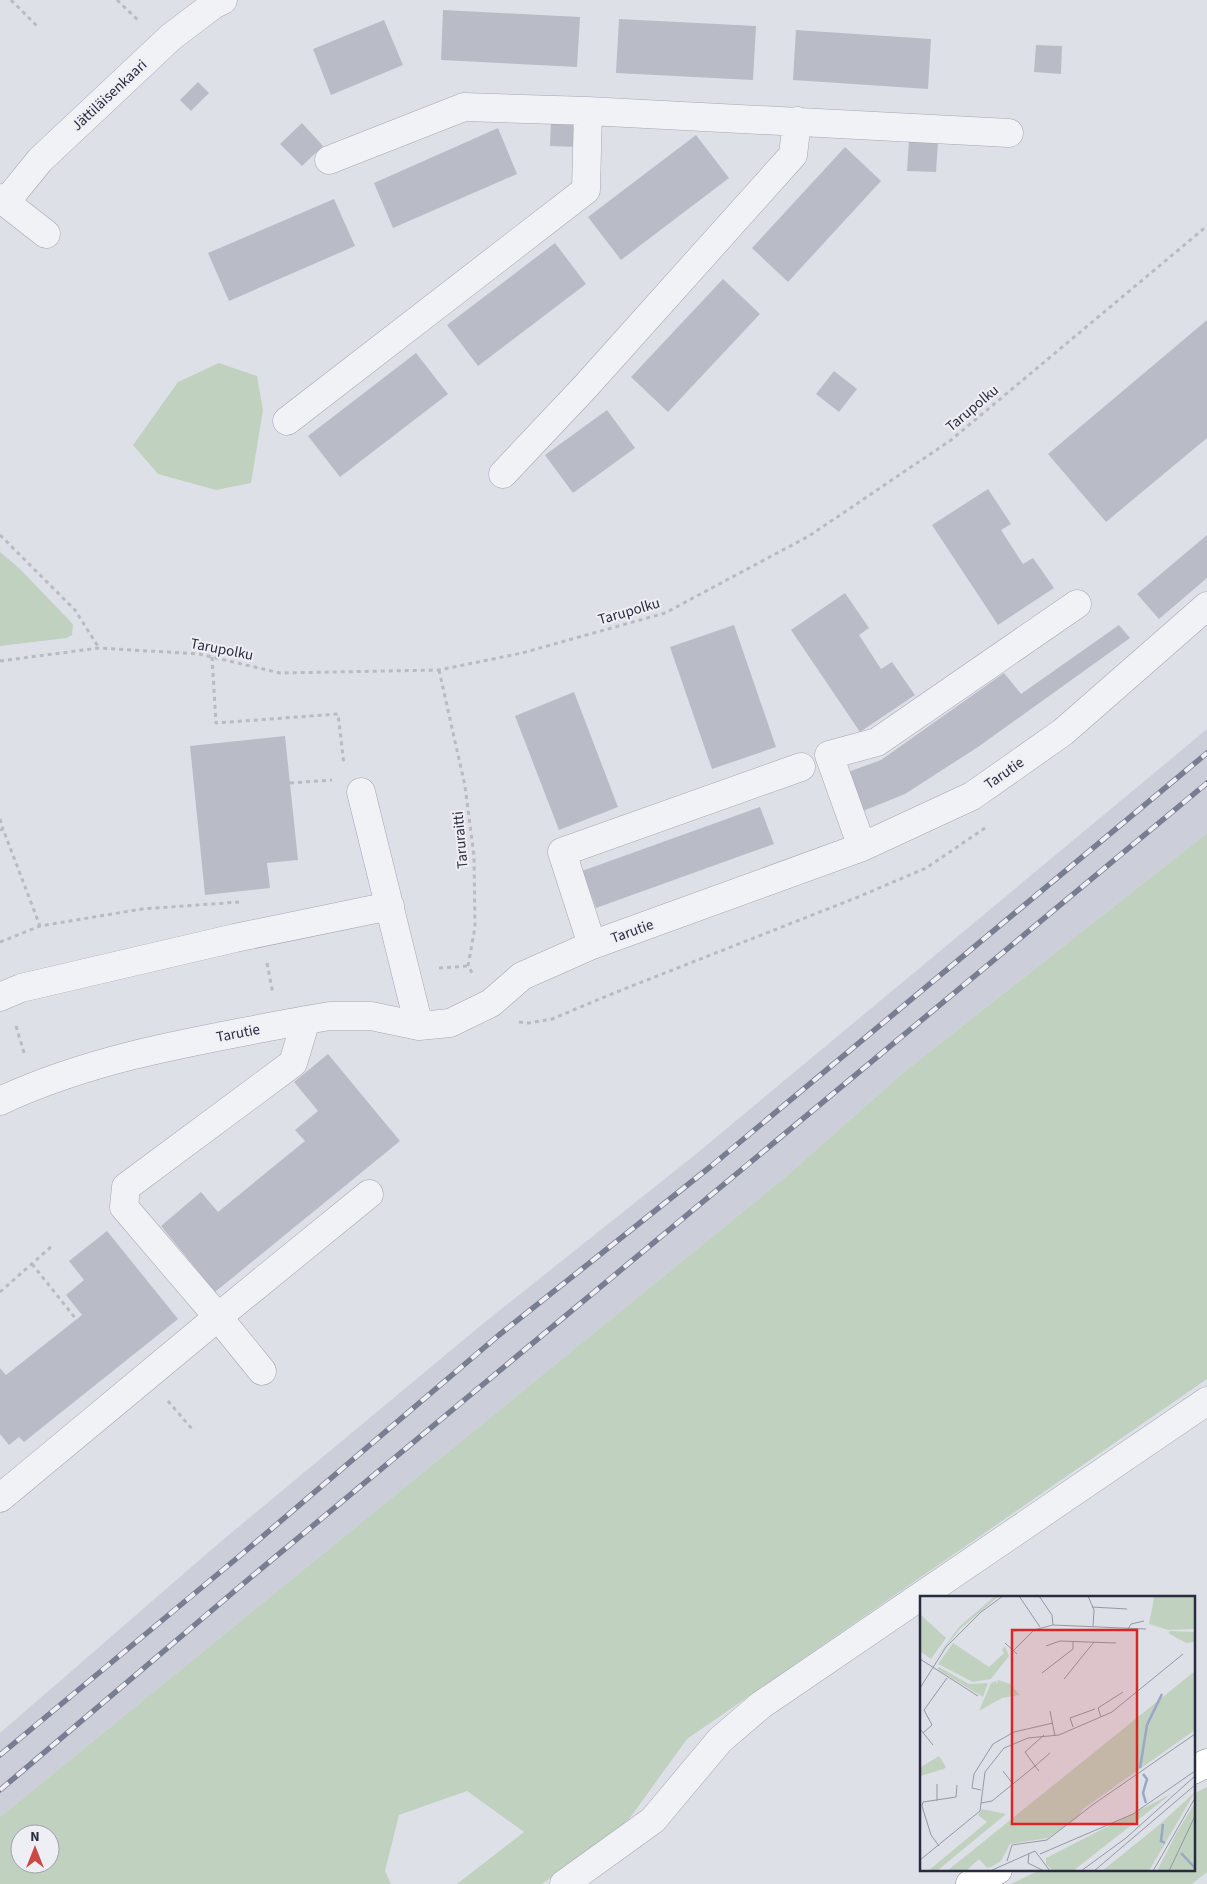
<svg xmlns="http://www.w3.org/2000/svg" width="1207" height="1884" font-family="'Source Sans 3',sans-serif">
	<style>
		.built { fill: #cccfd9 }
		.green { fill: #c1d1bf; fill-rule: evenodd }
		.building { fill: #b9bbc7 }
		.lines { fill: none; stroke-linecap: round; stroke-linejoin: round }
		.minor-casing { stroke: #a4a6b2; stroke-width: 29 }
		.highway-casing { stroke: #868b9e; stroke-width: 29 }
		.path { stroke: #b9bbc2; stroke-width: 3; stroke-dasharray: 4 4; stroke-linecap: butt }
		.minor { stroke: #f1f2f6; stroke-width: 28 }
		.highway { stroke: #fff; stroke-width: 28 }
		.rail-casing { stroke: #787d91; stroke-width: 5.5 }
		.rail { stroke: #eeeff5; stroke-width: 4; stroke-dasharray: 11; stroke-linecap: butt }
		.labels { text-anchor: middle; stroke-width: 4; stroke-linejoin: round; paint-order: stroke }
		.street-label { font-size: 15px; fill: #282c3e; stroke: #eeeff5 }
		.inset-river { fill: none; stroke: #9aa7c7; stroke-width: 2.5 }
		.inset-road { fill: none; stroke: #9598a4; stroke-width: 1 }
		.view { fill: #d62828; fill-opacity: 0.15; stroke: #d62828; stroke-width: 2.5 }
		.inset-edge { fill: none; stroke: #282c3e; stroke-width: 2.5 }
	</style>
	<rect width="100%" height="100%" fill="#dee0e8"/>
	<path class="built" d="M1207,729V833L904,1072L783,1179L0,1817V1733L219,1543L485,1322L696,1154Z"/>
	<path class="green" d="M219,363L257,376L263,410L251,483L216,490L158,474L133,445L178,382Z
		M0,552L19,568L69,620L73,625L72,635L67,638L0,646Z
		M1207,833V1379L687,1739L624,1826L542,1884H457L524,1832L467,1791L399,1815L385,1871L391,1884H0V1817L783,1179L904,1072ZM20,1834H50V1864H20Z
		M1207,1787V1872L1192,1884H1011L1040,1870H1193V1794Z"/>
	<path class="building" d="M443,10L580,17L577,67L441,60Z
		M619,19L756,26L753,80L616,73Z
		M384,20L403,65L331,95L313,49Z
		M796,30L931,39L928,89L793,80Z
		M1036,45L1062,46L1061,74L1034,72Z
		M198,82L209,93L191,111L180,100Z
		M551,120L580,121L578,147L550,146Z
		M302,123L323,146L302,166L280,144Z
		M498,128L517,174L393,228L374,183Z
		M696,135L729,178L621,260L588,217Z
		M909,140L938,142L936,172L907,171Z
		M845,147L881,181L788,282L752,248Z
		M334,199L355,246L229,301L208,253Z
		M555,243L586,284L478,366L447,325Z
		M723,279L760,314L668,412L631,377Z
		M1207,320V438L1106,522L1048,454Z
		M416,353L448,394L340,477L308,436Z
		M834,371L857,389L839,412L816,394Z
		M607,410L635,448L573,493L545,455Z
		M988,489L1011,524L1001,530L1023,564L1033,558L1054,588L998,625L932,525Z
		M1207,535V578L1159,619L1137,594Z
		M845,593L869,628L859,635L881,669L892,662L915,695L860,732L791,630Z
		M734,625L776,747L712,769L670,647Z
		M1119,625L1130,638L978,747L905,794L863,811L848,772L881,760L1004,673L1021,694Z
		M574,692L618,807L559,830L515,716Z
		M285,736L298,860L267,863L270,888L205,895L190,746Z
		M760,807L774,844L596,908L582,871Z
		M328,1054L400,1141L215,1292L161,1226L201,1192L218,1212L305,1141L295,1130L318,1111L294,1082Z
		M107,1231L178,1319L24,1442L19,1437L9,1445L0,1434V1368L6,1375L82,1315L66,1295L84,1280L69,1261Z"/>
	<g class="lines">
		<g class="minor-casing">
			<path id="minor" d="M329,160L464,107L588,111L1009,133
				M0,198L46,234
				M5,203L40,160L171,37L213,5L223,0
				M287,421L586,190L588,111
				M503,474L586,386L793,155L797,121
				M361,792L419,1026
				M862,847L829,755L877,742L1077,604
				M592,945L562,852L801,767
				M0,997L21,988L235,938L390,906
				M0,1101C96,1056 202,1040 306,1020L330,1016H371L419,1026L450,1023L491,1003L522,976L592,945L862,847L972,796L1063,732L1207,606
				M262,1371L218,1317L369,1194
				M0,1498L218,1317L124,1207L126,1187L293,1063L306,1020
				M564,1884L653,1820L720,1740L761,1705L1207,1401"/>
		</g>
		<g class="highway-casing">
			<path id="highway" d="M1193,1770L1207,1763
				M970,1884L998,1870"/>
		</g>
		<path class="path" d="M11,0L38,27
			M117,0L140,22
			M0,535L75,610L99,648
			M212,657L216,723L338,714L344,765
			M0,661L99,648L199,654L280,673L439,670L522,653L665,613L809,536L951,440L1207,226
			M439,670L465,786L474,856L475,927L468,966L474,976
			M290,783L332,780
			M0,819L3,829
			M0,830L3,829L40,926
			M0,942L40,926L142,909L239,902
			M267,963L273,994
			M439,968L468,966
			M519,1022L529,1023L552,1019L614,993L858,897L926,868L988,826
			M16,1026L25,1056
			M32,1264L76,1319
			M0,1292L52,1246
			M168,1401L192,1429"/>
		<use href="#minor" class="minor"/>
		<use href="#highway" class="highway"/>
		<g class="rail-casing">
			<path id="rail" d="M0,1755L242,1554L499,1335L710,1167L1207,753
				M0,1790L250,1578L1207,783"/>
		</g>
		<use href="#rail" class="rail"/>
	</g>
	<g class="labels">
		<g class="street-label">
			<text transform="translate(109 95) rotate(-43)" y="5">Jättiläisenkaari</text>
			<text transform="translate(972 408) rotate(-40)" y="5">Tarupolku</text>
			<text transform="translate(629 611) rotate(-16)" y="5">Tarupolku</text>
			<text transform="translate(222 649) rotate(11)" y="5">Tarupolku</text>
			<text transform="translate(1004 773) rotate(-35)" y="5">Tarutie</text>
			<text transform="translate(460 840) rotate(-95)" y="5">Taruraitti</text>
			<text transform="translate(632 931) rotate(-20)" y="5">Tarutie</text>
			<text transform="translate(238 1033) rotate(-11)" y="5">Tarutie</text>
		</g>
	</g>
	<g transform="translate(920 1596)">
		<rect width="275" height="275" fill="#dee0e8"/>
		<path d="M75,0H79L40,33L14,65L39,31ZM232,0H275V33L248,34L229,28L234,2ZM0,18L26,42L11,63L0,55ZM250,35L275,36V46L266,47L248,37ZM33,47L69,71L84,57L82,54L85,50L89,60L71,83L53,86L18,68ZM19,71L49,88L68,87L63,101L17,73ZM275,75V134L163,213L157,222L128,242L90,248L81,265L71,271L67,272L59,263L46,275H27ZM78,84L90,88L100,99L82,102L59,115L71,87L76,85L77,88ZM19,160L26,171L24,173L0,180L1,171ZM275,196L229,275H182L239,229ZM251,198L153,275H133L126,268V262ZM275,207V275H237L257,236ZM62,213L86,218L17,275H8L67,226L58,219Z" fill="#c1d1bf"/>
		<path class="inset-river" d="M220,172L227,129L242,98M223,178L227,183L223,197L226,207M243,228L241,245L245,247M261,257L275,272"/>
		<path class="inset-road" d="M99,0L120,31M119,0L132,19L133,29M168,0L174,14L173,30M172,11L207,13M208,33L211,28L224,25M85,47L97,58M126,50L140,45L196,47M93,55L114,34L133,29L226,33M0,63L58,100M122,77L153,53V45M144,83L174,46M0,92L26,51L61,16L83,0M130,115L135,140M181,121L178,112L203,96M153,131L150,122L175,113M0,133L13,149M3,137L12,129L4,114L27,82M83,175L93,188M119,175L115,170L130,157M17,188V205M61,194L52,192L54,178L73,148L94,136L133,127M61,207L72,205L115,170L105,156L124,139M19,250L11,239L2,210L3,206L36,201L37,189M109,257L108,267L124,275M120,258L213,218L275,175M0,264L60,215L65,176L84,152L108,142L139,139L192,116L263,58M87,265L92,249L127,244L171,210L275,138M70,275L115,255L130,275M161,275L206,242L275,180M174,275L275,189M233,275L275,202M249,275L275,220"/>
		<path class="view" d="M92,34H217V228H92Z"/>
		<rect width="275" height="275" class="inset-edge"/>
	</g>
	<g transform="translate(35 1849)"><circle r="24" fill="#eeeff5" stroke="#9fa1ac"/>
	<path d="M0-4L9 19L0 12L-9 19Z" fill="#cb4944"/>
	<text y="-8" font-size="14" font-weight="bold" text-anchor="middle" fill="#282c3e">N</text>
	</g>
</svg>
